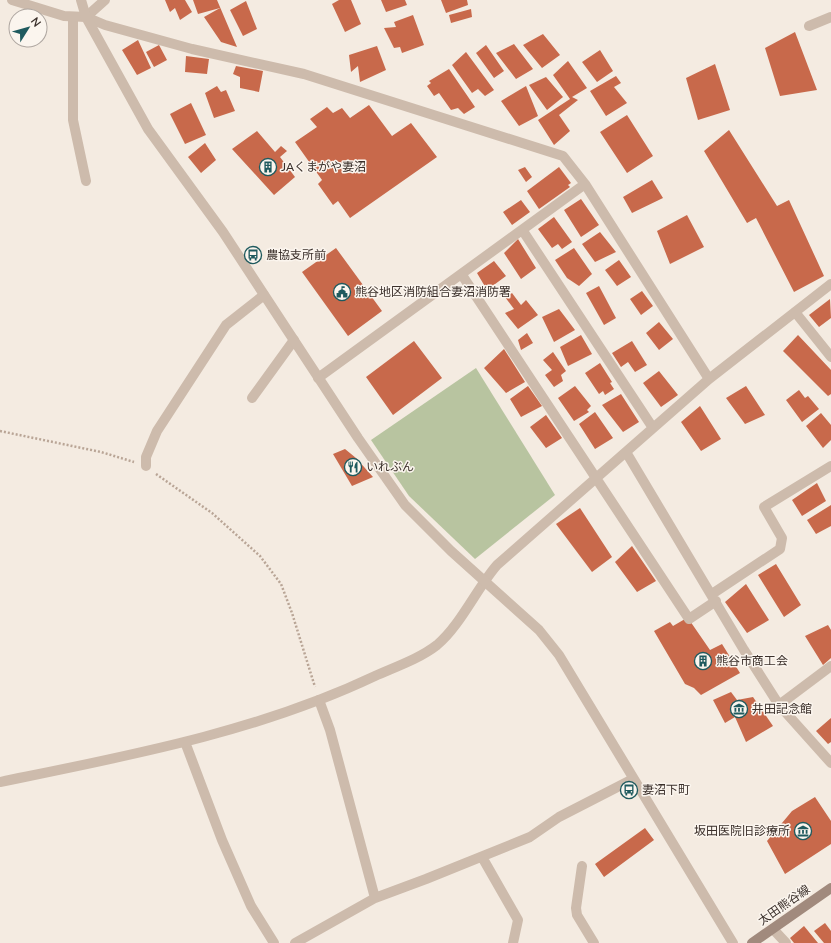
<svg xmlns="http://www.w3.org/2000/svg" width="831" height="943" font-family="Lato,'Noto Sans JP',sans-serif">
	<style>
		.green { fill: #b8c4a0 }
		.building { fill: #c8694b }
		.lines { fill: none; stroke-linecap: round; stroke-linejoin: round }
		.path { stroke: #b9a596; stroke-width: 2.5; stroke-dasharray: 2 2; stroke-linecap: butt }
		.service { stroke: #cdbbac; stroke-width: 10 }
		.minor { stroke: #cdbbac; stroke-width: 10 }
		.tertiary { stroke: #cdbbac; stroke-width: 10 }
		.secondary { stroke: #a18a7d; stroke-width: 10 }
		.labels { text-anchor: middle; stroke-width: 3; stroke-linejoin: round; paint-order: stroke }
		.poi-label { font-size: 12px; fill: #3b302b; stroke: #fbf5ee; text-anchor: start }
		.street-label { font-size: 12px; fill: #3b302b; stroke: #fbf5ee }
	</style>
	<rect width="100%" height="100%" fill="#f4ebe1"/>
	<path class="green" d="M476,368L555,495L475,559L409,496L371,440Z"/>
	<path class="building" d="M165,0H185L192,12L180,20L175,8L170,12Z
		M193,0H217L237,47L221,42L204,17L220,8L198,14Z
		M339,0H351L361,24L345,32L332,4Z
		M381,0H405L407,5L386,12Z
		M441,0H467L468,5L446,13Z
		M246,1L257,29L243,36L230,10Z
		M471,9L472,17L451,23L449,15Z
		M413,15L424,45L402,53L400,47L394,48L384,28L396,27L394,22Z
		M795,32L817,90L780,96L765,48Z
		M543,34L560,55L542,68L523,45Z
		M138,40L151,68L137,75L122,50Z
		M514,44L533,69L516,79L496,53Z
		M159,45L167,60L154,67L146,52Z
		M486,45L504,71L494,78L476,53Z
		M377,46L386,70L360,82L358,66L351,72L349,55Z
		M600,50L613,71L597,82L582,62Z
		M466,52L494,90L485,96L478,89L472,93L452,65Z
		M186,56L209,59L207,74L185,72Z
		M568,61L587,88L572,97L578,100L559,115L570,131L554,145L538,120L570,99L553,75Z
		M715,64L730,110L698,120L686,78Z
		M236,66L263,71L259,92L240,88V77L233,74Z
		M449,69L475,107L464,114L458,108L451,110L439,93L434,96L427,86L431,83L429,81Z
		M616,76L621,83L614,87L627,103L606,116L590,91Z
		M546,77L563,97L547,110L529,85Z
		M217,86L221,92L226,90L235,111L214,118L205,93Z
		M526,86L538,116L519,126L501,101Z
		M191,103L206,135L185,144L170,114Z
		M369,105L392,136L411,123L437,157L350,218L338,201L333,205L318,184L322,180L295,142L317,127L310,119L327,107L333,113L342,108L350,118Z
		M627,115L653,156L627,173L600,132Z
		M729,130L777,206L789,200L824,276L794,292L756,218L747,223L704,151Z
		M257,131L275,152L281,146L287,151L280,157L295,177L274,195L232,149Z
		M205,143L216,160L201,173L188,157Z
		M525,167L532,177L526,182L518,170Z
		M559,167L571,183L568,185L570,187L539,209L527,191Z
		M652,180L663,198L632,213L623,197Z
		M581,199L599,225L581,237L564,210Z
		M521,200L530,212L512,225L503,212Z
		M687,215L704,247L670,264L657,231Z
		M554,217L572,242L562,249L558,244L552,248L538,229Z
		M600,232L616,252L595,262L582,244Z
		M518,239L536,268L521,279L504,253Z
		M336,248L382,311L348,336L302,272Z
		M574,248L592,274L579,286L567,278L555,260Z
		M619,260L631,277L617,286L605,270Z
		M494,261L506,276L487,290L477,273Z
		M599,286L616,318L604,325L586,293Z
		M642,291L653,306L641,315L630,299Z
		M512,293L521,305L526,300L538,315L518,329L505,313L514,309L505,297Z
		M830,299L831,318L819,327L809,315Z
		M559,309L575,330L554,342L542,317Z
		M659,322L673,339L659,350L646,333Z
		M527,333L533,343L521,350L518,340Z
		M581,335L592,354L568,366L560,347Z
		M798,335L831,370V394L828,396L783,351Z
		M414,341L442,378L393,415L366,377Z
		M632,341L647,365L635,372L628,362L621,367L612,353Z
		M504,349L525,382L506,393L484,368Z
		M553,352L566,371L561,375L563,381L554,387L545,375L552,370L543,360Z
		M600,363L612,382L610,383L614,389L605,395L603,391L599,394L585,373Z
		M659,371L678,395L661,407L643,383Z
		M528,386L542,406L521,417L510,399Z
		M575,386L591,406L587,410L589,412L574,421L558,398Z
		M746,386L765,415L745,424L726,398Z
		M799,390L805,398L808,396L819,409L802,422L786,400Z
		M621,394L639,422L623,432L602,405Z
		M700,406L721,439L701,451L681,422Z
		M595,412L613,438L595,449L579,424Z
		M821,413L831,425V440L823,448L806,426Z
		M546,415L562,438L546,448L530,427Z
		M345,449L356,458L373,477L352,486L333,454Z
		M817,483L826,501L802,516L792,500Z
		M831,505V526L816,534L807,520Z
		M580,508L612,557L592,572L556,524Z
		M632,546L656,581L637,592L615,562Z
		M776,564L801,605L784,617L758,575Z
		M746,584L769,620L747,633L725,602Z
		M685,619L690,621L710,650L722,644L740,673L701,695L694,688L685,684L654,631L670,622L673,626Z
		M828,625L831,630V658L823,665L805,636Z
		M731,692L737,700L753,697L773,726L746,742L735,717L725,723L713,700Z
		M831,718V742L828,744L816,731Z
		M815,797L831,821V844L785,874L767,841L792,811Z
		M645,828L654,840L604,877L595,864Z
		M825,923L831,931V943H824L814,931Z
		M804,926L818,943H794L790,938Z"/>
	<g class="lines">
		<path class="path" d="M0,431L101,452L134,462
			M156,474L212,513L260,556L281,584L292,613L315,687"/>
		<path class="service" d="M73,17V120L86,181
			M319,700L330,730L375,898
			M482,857L518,920L513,943
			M582,866L576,908L577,915L594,943
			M773,929L786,943
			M295,943L375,898L426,879L530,837L559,817L633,779"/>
		<path class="minor" d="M12,0L64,16L86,17L105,25L192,49L304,74L563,156L585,184L709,379
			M86,17L105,0
			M809,26L831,17
			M523,231L653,428
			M462,275L689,619L716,601
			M795,312L831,357
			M318,378L585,184
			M252,398L294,340
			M626,452L744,650L779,705L831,763
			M146,466V457L157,431L226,325L264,295
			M712,594L780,549L782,538L764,507L831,466
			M779,705L831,666
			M185,742L222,840L251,906L274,943
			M0,782C127,756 257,732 375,676C395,667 419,659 437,645C460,626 477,588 497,565L709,379L831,284"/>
		<path class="tertiary" d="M81,0L86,17L148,129L223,232L358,438L405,505L451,551L539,630L559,655L733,943"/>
		<path class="secondary" d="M752,943L831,888"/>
	</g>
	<defs>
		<g id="building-ring" transform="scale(0.9)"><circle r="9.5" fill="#fbf5ee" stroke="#1f5a5e" stroke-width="1.5"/><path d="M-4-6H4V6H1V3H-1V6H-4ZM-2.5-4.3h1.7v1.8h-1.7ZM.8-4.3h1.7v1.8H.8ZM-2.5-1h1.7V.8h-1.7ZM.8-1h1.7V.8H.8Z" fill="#1f5a5e"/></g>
		<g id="bus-ring" transform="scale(0.9)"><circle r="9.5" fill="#fbf5ee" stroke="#1f5a5e" stroke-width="1.5"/><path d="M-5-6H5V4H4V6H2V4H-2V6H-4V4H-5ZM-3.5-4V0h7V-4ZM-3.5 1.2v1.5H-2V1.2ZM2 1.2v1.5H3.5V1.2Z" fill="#1f5a5e"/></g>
		<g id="civic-ring" transform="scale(0.9)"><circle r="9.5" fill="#fbf5ee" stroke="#1f5a5e" stroke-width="1.5"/><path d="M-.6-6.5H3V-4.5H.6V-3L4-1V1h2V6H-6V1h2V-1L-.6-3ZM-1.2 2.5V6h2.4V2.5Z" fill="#1f5a5e"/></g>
		<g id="restaurant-ring" transform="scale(0.9)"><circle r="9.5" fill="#fbf5ee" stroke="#1f5a5e" stroke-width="1.5"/><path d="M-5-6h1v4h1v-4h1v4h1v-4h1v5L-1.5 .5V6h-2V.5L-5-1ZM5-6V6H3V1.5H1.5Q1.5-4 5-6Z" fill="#1f5a5e"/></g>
		<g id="museum-ring" transform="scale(0.9)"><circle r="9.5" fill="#fbf5ee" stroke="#1f5a5e" stroke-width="1.5"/><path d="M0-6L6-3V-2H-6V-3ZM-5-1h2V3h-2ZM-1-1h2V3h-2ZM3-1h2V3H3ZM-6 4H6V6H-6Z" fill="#1f5a5e"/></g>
	</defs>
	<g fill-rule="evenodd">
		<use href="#building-ring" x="268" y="167"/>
		<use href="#bus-ring" x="253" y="255"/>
		<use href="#civic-ring" x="342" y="292"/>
		<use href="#restaurant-ring" x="353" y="467"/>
		<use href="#building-ring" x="703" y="661"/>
		<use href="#museum-ring" x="739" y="709"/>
		<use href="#bus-ring" x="629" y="790"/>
		<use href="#museum-ring" x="803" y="831"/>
	</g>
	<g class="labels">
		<g class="poi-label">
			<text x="281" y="171">JAくまがや妻沼</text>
			<text x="266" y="259">農協支所前</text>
			<text x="355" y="296">熊谷地区消防組合妻沼消防署</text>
			<text x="366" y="471">いれぶん</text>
			<text x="716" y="665">熊谷市商工会</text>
			<text x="752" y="713">井田記念館</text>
			<text x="642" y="794">妻沼下町</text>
			<text x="790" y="835" text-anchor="end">坂田医院旧診療所</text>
		</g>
		<g class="street-label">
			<text transform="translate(784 905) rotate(-35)" y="4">太田熊谷線</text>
		</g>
	</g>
	<g transform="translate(28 28) rotate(53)"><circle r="19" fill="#fbf5ee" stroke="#aea6a0"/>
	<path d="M0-3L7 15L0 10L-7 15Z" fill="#1f5a5e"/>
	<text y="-6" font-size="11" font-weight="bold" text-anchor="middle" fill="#3b302b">N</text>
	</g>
</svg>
